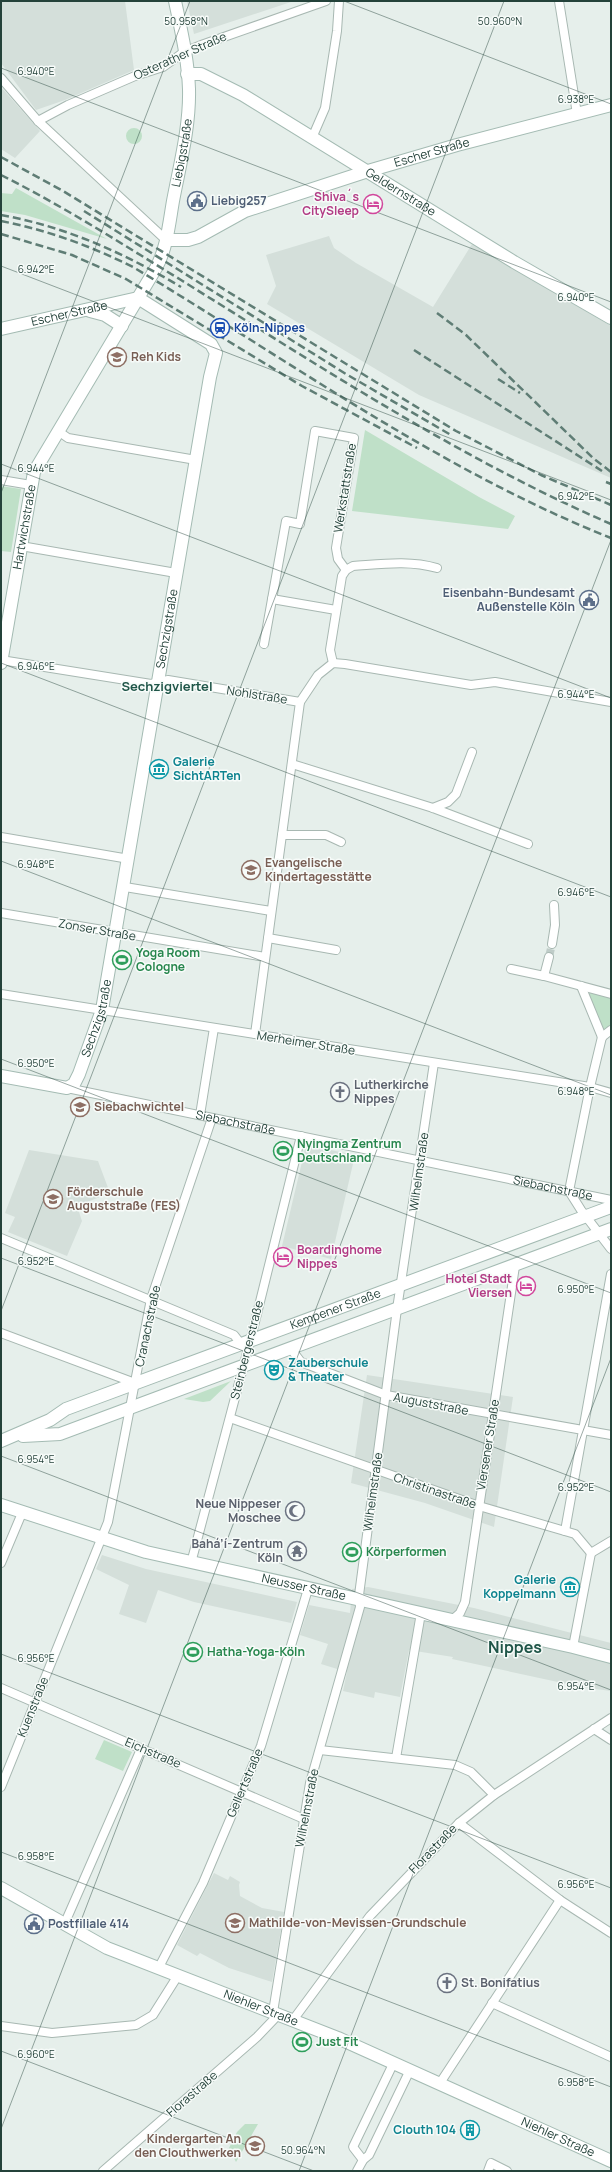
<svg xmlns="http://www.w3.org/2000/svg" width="612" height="2172" font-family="Manrope,sans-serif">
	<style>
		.built { fill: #d4dfda }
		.green { fill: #bfe0c8 }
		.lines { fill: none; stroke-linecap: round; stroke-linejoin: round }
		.street-tunnel { stroke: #bfccc8; stroke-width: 8; stroke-dasharray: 8 4; stroke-linecap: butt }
		.street-casing { stroke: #a8b8b2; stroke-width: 10 }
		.secondary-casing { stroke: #a4bbb3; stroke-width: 14 }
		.street { stroke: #fff; stroke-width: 8 }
		.secondary { stroke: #fff; stroke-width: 12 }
		.rail { stroke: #5f7d75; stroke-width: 2.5; stroke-dasharray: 8 4; stroke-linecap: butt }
		.ticks { fill: none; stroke: #24423a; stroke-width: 1; stroke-opacity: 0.45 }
		.labels { text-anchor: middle; stroke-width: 3; stroke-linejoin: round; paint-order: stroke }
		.street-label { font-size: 12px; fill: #24423a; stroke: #f7fbf9 }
		.hotel-label { font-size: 12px; font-weight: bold; fill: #b23c85; stroke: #f7fbf9; text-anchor: end }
		.service-label { font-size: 12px; font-weight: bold; fill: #4e5e75; stroke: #f7fbf9; text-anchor: start }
		.transit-label { font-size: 12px; font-weight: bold; fill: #164399; stroke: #f7fbf9; text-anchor: start }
		.education-label { font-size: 12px; font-weight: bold; fill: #785e54; stroke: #f7fbf9; text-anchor: start }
		.culture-label { font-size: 12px; font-weight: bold; fill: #0d838f; stroke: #f7fbf9; text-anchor: start }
		.leisure-label { font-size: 12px; font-weight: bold; fill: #27864d; stroke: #f7fbf9; text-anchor: start }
		.worship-label { font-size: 12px; font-weight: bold; fill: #5b616d; stroke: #f7fbf9; text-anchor: start }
		.neighbourhood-label { font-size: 13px; font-weight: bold; fill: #1f5548; stroke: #f7fbf9 }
		.district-label { font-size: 16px; font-weight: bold; fill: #1f5548; stroke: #f7fbf9 }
		.ticks-label { font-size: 10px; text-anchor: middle; fill: #24423a; stroke: #f7fbf9; stroke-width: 3; stroke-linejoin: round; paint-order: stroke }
	</style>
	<rect width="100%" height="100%" fill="#e6efeb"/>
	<path class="built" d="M1,1H125L134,70L65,100L36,110L1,63Z
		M187,1H294L194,34Z
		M1,87L40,131L15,158L1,149Z
		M329,236L334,248L356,263L433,307L472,244L611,326V478L419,395L267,304L276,286L266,255Z
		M306,1145L355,1155L331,1259L282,1246Z
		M29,1150L98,1161L110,1193L77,1206L82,1221L67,1256L8,1232L15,1217L5,1213Z
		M367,1375L513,1397L494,1527L425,1503L351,1483Z
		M102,1555L146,1569L297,1602L291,1623L194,1602L158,1590L146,1623L119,1614L129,1585L96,1569Z
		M368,1587L474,1608L611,1643V1691L581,1687L452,1659L453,1657L409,1650L400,1697L375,1692L374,1698L343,1691L347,1672L321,1664L328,1644L300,1635L309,1605L350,1613L352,1589Z
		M214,1873L228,1880L230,1876L240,1882L239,1885L240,1896L262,1908L284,1912L272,1982L229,1968L200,1953L197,1956L177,1945Z"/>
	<path class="green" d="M126 136a8 8 0 1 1 16 0a8 8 0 1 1-16 0Z
		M16,188L107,239L25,215L1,211V193L12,194Z
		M365,430L479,497L515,516L508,529L352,511Z
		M1,486L21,489L11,552L1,551Z
		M588,991L611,998V1026L603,1032Z
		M231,1381L210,1401L203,1402L184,1399Z
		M104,1740L132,1752L123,1771L95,1759Z
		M245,2124H258L236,2162L229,2148L237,2132Z"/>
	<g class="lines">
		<path class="street-tunnel" d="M549,957L552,944"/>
		<g class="street-casing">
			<g id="street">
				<path d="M559,1L577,114"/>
				<path d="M1,78L38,121L166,240"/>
				<path d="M38,121L68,105L135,76L163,67L184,52L204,44L326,1"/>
				<path d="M312,138L325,108L337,31L339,1"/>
				<path d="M58,431L68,438L196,460"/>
				<path d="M1,480L31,485"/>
				<path d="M21,546L176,573"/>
				<path d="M272,599L336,610"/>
				<path d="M264,644L286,521L300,524L315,431L354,438L336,548L338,559L346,570"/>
				<path d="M1,660L151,684L168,680L300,702"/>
				<path d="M333,663L330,650L342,576L346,570L353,566C382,564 409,560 437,568"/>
				<path d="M292,764L433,808L528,844"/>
				<path d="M433,808L448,802L456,794L472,752"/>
				<path d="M282,835H326L341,842"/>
				<path d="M1,837L129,859"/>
				<path d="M125,887L271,911"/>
				<path d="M1,913L265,957"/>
				<path d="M268,938L336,950"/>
				<path d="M552,944L555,925L554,905"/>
				<path d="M511,969L544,976L611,994"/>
				<path d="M544,976L549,957"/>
				<path d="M581,986L602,1037"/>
				<path d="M1,994L590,1087L611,1093"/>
				<path d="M255,1034L300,702L318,675L333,663L345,664L471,685L495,682L611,702"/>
				<path d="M602,1037L590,1087L569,1191L581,1210L611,1249"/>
				<path d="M602,1037L611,1030"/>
				<path id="s1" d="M67,1088L611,1200"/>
				<path d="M200,1115L214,1028"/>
				<path d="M1,1238L234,1335L241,1344"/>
				<path d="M1,1333L135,1383"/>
				<path d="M291,1349L301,1362L386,1395L611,1435"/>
				<path d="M230,1418L479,1506L575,1534L591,1553"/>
				<path d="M565,1531L611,1274"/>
				<path d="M591,1553L611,1541"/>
				<path d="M1,1563L22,1513"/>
				<path d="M191,1563L252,1334L301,1136"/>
				<path d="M452,1620L460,1613L465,1602L515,1266"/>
				<path d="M573,1647L591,1553"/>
				<path d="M1,1688L304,1819"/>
				<path d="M594,1729L611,1740"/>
				<path d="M320,1750L455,1765L471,1772L494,1795"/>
				<path d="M396,1758L421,1613"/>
				<path d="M1,1787L108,1522L151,1299L212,1118"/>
				<path d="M459,1823L560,1900L611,1933"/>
				<path d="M64,1925L141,1749"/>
				<path d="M158,1969L203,1883L261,1746L308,1589"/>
				<path d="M492,2003L611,2057"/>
				<path d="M273,2012L310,1783L360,1607L359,1595L397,1309L434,1063"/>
				<path d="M293,2020L370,1916L459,1823L494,1795L611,1718"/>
				<path d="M1,2026L52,2033L136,2025L153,2015L177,1977"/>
				<path d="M440,2083L560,1900"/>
				<path d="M363,2160L353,2147L394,2062"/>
				<path d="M103,2171L257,2037L279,2014"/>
				<path d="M357,2171L363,2160L369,2155L410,2070"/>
				<path d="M488,2171L491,2163L507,2171"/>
			</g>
		</g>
		<g class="secondary-casing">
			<g id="secondary">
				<path id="s2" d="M187,74H201L243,95L514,262L611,318"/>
				<path id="s3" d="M166,240H188L198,237L245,211L368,171L457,145L611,105"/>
				<path d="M90,311L105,315L122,326"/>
				<path id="s4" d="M1,329L138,298"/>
				<path id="s5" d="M1,663L34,472L156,268C167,248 169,224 173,201C180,164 190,126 189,89C188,59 181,30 175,1"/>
				<path id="s6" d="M1,1076L67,1088L74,1084L79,1074L102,1010L210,377L216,353L211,344L138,298"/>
				<path d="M23,1436L60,1434L611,1229"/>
				<path id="s7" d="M1,1441L50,1420L66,1409L611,1207"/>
				<path id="s8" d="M1,1505L146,1552L573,1647L611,1657"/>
				<path id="s9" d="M1,1888L107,1948L338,2038L611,2161"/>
			</g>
		</g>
		<use href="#street" class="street"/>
		<use href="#secondary" class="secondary"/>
		<path class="rail" d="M1,157L63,191L456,431L541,475L611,505
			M1,175C63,206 122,244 181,280C321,367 459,458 611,524
			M84,211L346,374L451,435
			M1,215C67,227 124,253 181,287
			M1,221C47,230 91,246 133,267C290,361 440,470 611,538
			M1,234L72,255L126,279L302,386L417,448
			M437,313L466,335L593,458L611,472
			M414,350L602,471
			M498,379L520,393
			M606,482L611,484"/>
	</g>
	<path class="ticks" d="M344,1L611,104M1,68L611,302M1,266L611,500M1,464L611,698M1,493L190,1M1,663L611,897M1,861L611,1095M1,1059L611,1293M1,1258L611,1492M1,1311L504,1M1,1456L611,1690M1,1654L611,1888M1,1852L611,2087M1,2051L314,2171M1,2129L611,540M299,2171L611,1358"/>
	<defs>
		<g id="civic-ring" transform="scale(1)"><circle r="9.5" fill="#f7fbf9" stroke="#5c6f8a" stroke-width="1.5"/><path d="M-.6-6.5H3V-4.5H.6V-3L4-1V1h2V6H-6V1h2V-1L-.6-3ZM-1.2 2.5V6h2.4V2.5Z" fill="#5c6f8a"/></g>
		<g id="hotel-ring" transform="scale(1)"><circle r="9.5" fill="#f7fbf9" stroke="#d1479c" stroke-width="1.5"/><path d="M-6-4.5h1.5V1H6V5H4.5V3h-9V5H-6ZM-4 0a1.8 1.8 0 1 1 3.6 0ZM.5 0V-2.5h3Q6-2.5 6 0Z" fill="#d1479c"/></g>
		<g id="station-ring" transform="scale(1)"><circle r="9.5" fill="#f7fbf9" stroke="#1a4fb4" stroke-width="1.5"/><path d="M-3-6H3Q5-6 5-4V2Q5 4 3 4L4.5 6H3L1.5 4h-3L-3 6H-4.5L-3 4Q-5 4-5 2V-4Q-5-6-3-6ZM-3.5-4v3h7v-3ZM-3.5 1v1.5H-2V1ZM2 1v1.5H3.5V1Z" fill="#1a4fb4"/></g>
		<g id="school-ring" transform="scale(1)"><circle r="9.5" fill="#f7fbf9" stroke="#8d6e63" stroke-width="1.5"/><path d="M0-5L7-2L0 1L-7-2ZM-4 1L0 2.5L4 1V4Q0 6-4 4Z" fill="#8d6e63"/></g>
		<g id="museum-ring" transform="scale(1)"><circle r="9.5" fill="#f7fbf9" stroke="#0f9aa8" stroke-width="1.5"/><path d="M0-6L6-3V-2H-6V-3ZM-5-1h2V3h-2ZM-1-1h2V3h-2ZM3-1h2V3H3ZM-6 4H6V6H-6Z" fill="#0f9aa8"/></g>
		<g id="stadium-ring" transform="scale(1)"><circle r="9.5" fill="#f7fbf9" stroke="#2e9e5b" stroke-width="1.5"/><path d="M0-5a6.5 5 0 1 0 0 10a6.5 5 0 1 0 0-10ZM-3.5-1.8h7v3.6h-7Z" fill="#2e9e5b"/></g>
		<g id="church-ring" transform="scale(1)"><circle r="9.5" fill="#f7fbf9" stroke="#6b7280" stroke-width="1.5"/><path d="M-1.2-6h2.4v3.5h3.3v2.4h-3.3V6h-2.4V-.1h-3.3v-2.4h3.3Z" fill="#6b7280"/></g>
		<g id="theatre-ring" transform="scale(1)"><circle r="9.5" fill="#f7fbf9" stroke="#0f9aa8" stroke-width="1.5"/><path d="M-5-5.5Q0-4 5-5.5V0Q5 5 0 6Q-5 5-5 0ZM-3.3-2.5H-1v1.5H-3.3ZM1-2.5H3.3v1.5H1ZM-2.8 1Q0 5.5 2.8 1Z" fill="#0f9aa8"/></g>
		<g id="mosque-ring" transform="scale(1)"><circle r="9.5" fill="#f7fbf9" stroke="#6b7280" stroke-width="1.5"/><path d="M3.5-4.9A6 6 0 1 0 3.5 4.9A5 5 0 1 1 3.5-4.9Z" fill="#6b7280"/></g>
		<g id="temple-ring" transform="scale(1)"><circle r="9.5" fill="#f7fbf9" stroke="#6b7280" stroke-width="1.5"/><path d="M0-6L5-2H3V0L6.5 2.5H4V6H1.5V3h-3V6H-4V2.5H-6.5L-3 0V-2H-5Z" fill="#6b7280"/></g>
		<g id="building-ring" transform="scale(1)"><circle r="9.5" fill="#f7fbf9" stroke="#0f9aa8" stroke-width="1.5"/><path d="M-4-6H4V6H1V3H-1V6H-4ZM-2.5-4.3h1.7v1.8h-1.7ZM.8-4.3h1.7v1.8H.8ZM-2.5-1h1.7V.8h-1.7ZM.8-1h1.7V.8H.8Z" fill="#0f9aa8"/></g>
	</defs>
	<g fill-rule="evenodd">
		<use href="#civic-ring" x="197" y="201"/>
		<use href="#hotel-ring" x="373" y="204"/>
		<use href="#station-ring" x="220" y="328"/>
		<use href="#school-ring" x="117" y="357"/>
		<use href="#civic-ring" x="589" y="600"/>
		<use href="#museum-ring" x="159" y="769"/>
		<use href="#school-ring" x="251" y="870"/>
		<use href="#stadium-ring" x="122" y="960"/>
		<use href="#church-ring" x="340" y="1092"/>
		<use href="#school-ring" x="80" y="1107"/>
		<use href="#stadium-ring" x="283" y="1151"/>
		<use href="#school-ring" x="53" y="1199"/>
		<use href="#hotel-ring" x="283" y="1257"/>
		<use href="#hotel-ring" x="526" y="1286"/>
		<use href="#theatre-ring" x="274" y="1370"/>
		<use href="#mosque-ring" x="295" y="1511"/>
		<use href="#temple-ring" x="297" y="1551"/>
		<use href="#stadium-ring" x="352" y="1552"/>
		<use href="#museum-ring" x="570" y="1587"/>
		<use href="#stadium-ring" x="193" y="1652"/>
		<use href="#school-ring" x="235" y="1923"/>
		<use href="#civic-ring" x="34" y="1924"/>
		<use href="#church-ring" x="447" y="1983"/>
		<use href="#stadium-ring" x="302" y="2042"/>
		<use href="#building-ring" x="470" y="2130"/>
		<use href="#school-ring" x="255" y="2146"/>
	</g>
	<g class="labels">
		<g class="street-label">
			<text transform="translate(180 56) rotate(-24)" y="4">Osterather Straße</text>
			<text dy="4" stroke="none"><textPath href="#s5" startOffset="550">Liebigstraße</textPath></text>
			<text dy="4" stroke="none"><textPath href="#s3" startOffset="282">Escher Straße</textPath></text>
			<text dy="4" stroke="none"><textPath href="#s2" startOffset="246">Geldernstraße</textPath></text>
			<text dy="4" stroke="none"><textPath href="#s4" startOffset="70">Escher Straße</textPath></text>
			<text transform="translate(345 488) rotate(-81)" y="4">Werkstattstraße</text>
			<text dy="4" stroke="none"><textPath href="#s5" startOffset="138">Hartwichstraße</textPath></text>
			<text dy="4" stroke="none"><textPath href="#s6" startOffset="541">Sechzigstraße</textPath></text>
			<text transform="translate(257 695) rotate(9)" y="4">Nohlstraße</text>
			<text transform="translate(97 930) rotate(10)" y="4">Zonser Straße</text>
			<text dy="4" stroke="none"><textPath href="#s6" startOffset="145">Sechzigstraße</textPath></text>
			<text transform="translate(306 1043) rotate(9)" y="4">Merheimer Straße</text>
			<text dy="4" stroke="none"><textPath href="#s1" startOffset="172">Siebachstraße</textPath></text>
			<text transform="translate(419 1172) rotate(-82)" y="4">Wilhelmstraße</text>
			<text dy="4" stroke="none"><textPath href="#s1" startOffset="496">Siebachstraße</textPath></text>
			<text dy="4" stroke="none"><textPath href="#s7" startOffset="360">Kempener Straße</textPath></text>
			<text transform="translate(148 1326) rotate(-78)" y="4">Cranachstraße</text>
			<text transform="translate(247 1350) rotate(-76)" y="4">Steinbergerstraße</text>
			<text transform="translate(431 1404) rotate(11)" y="4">Auguststraße</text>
			<text transform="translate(488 1445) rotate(-81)" y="4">Viersener Straße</text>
			<text transform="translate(435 1491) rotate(19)" y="4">Christinastraße</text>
			<text transform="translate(373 1492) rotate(-82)" y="4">Wilhelmstraße</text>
			<text dy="4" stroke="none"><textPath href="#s8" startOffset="314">Neusser Straße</textPath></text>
			<text transform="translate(33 1707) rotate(-68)" y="4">Kuenstraße</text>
			<text transform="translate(153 1753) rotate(23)" y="4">Eichstraße</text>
			<text transform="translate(245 1783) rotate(-67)" y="4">Gellertstraße</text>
			<text transform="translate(307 1808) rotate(-79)" y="4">Wilhelmstraße</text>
			<text transform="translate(433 1849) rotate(-46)" y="4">Florastraße</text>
			<text dy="4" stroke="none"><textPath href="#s9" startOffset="287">Niehler Straße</textPath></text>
			<text transform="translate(192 2094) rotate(-41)" y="4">Florastraße</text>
			<text dy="4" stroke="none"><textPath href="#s9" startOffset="611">Niehler Straße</textPath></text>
		</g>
		<g class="hotel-label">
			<text x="359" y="201">Shiva´s<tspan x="359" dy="14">CitySleep</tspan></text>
			<text x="297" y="1254" text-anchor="start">Boardinghome<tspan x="297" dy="14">Nippes</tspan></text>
			<text x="512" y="1283">Hotel Stadt<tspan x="512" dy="14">Viersen</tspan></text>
		</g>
		<g class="service-label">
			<text x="211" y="205">Liebig257</text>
			<text x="575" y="597" text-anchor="end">Eisenbahn-Bundesamt<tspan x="575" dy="14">Außenstelle Köln</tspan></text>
			<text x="48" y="1928">Postfiliale 414</text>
		</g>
		<g class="transit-label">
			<text x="234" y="332">Köln-Nippes</text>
		</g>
		<g class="education-label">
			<text x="131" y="361">Reh Kids</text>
			<text x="265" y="867">Evangelische<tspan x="265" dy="14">Kindertagesstätte</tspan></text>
			<text x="94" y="1111">Siebachwichtel</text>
			<text x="67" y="1196">Förderschule<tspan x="67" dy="14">Auguststraße (FES)</tspan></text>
			<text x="249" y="1927">Mathilde-von-Mevissen-Grundschule</text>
			<text x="241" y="2143" text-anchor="end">Kindergarten An<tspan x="241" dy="14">den Clouthwerken</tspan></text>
		</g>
		<g class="culture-label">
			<text x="173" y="766">Galerie<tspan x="173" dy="14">SichtARTen</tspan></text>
			<text x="288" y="1367">Zauberschule<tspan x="288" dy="14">&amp; Theater</tspan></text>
			<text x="556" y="1584" text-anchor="end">Galerie<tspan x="556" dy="14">Koppelmann</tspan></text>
			<text x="456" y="2134" text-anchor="end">Clouth 104</text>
		</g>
		<g class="leisure-label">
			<text x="136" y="957">Yoga Room<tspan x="136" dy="14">Cologne</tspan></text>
			<text x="297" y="1148">Nyingma Zentrum<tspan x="297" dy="14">Deutschland</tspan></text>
			<text x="366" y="1556">Körperformen</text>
			<text x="207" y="1656">Hatha-Yoga-Köln</text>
			<text x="316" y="2046">Just Fit</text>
		</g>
		<g class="worship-label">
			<text x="354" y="1089">Lutherkirche<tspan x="354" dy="14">Nippes</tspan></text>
			<text x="281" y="1508" text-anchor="end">Neue Nippeser<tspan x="281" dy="14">Moschee</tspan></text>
			<text x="283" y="1548" text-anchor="end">Bahá’í-Zentrum<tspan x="283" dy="14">Köln</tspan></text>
			<text x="461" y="1987">St. Bonifatius</text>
		</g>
		<g class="neighbourhood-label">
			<text x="167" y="691">Sechzigviertel</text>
		</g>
		<g class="district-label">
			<text x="515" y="1653">Nippes</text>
		</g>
	</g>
	<g class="ticks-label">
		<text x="186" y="25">50.958°N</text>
		<text x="500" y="25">50.960°N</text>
		<text x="36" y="75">6.940°E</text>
		<text x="576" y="103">6.938°E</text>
		<text x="36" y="273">6.942°E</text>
		<text x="576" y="301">6.940°E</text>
		<text x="36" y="472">6.944°E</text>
		<text x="576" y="500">6.942°E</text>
		<text x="36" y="670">6.946°E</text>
		<text x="576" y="698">6.944°E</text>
		<text x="36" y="868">6.948°E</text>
		<text x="576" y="896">6.946°E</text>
		<text x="36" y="1067">6.950°E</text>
		<text x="576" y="1095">6.948°E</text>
		<text x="36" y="1265">6.952°E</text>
		<text x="576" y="1293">6.950°E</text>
		<text x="36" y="1463">6.954°E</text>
		<text x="576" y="1491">6.952°E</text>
		<text x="36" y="1662">6.956°E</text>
		<text x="576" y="1690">6.954°E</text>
		<text x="36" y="1860">6.958°E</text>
		<text x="576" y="1888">6.956°E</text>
		<text x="36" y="2058">6.960°E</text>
		<text x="576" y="2086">6.958°E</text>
		<text x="303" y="2154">50.964°N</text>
	</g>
	<rect width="612" height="2172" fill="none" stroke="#24423a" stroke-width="4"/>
</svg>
